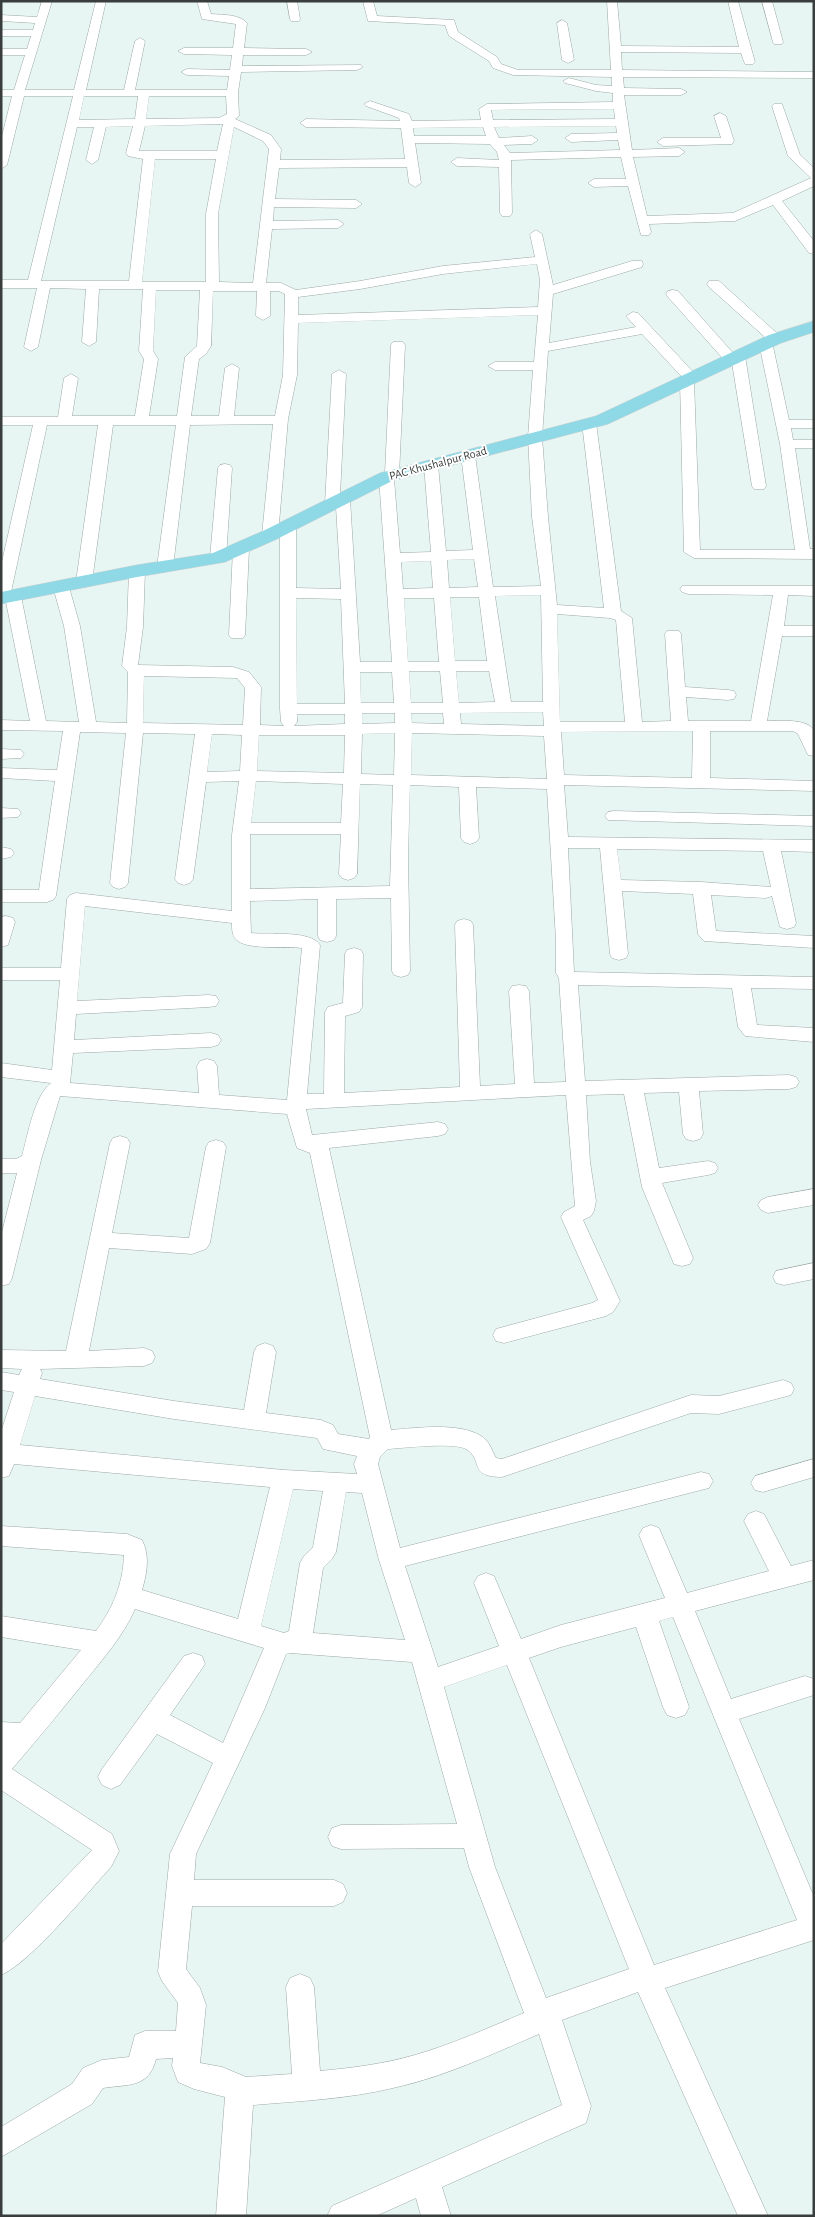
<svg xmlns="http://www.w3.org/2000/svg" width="815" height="2217" font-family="'Alegreya Sans',sans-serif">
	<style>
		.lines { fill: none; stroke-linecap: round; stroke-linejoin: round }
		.minor-casing { stroke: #9ca9a7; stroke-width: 1 }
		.major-casing { stroke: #cfd1d0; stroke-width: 1 }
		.minor { fill: #fff; fill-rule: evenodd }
		.major { fill: #8fd8e6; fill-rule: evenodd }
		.labels { text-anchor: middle; stroke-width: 4; stroke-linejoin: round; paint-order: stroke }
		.far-street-label { font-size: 12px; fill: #393e3d; stroke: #fff }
	</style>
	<rect width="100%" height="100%" fill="#e7f5f3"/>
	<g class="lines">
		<g class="minor-casing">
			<path id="minor" d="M42,1H52L25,90H74L96,1H106L86,90H124L135,41L140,38L145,41L135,90H227L229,76L187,75L181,72L187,69L230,70L232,55L184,54L178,51L184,48H233L236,24L202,19L197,1H207L211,14C223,15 239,14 247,23L244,48L306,49L312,52L306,55H243L242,66L361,65L363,67L357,70L241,72L238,93L239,116L235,119L271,135L281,149L280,160L405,159L401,128L306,127L300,123L306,119L400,121L399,118L366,106L364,104L370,101L409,114L412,121L481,120L479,109L487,104L613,102V93L596,91L565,83L563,81L569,78L596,85L612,86V77L513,75L493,68L489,61L449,36L445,25L368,21L363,1H373L377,16L454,20L458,32L497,57L501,64L518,70H611L607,1H617L621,46L739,47L728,1H738L755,62L753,64H745L741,53L621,52L622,70L814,72V78L623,77L624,88L681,89L687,92L681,95H624L632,150L679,148L685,152L679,156L633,157L647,216L733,213L811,178L788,156L772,106L774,104H782L800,155L814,168V186L782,201L814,241V254L809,253L773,205L735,221L649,224L651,232L649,235H641L628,186L594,187L588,183L594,179H626L621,157L511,160L512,213L510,216H502L500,213L499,167L457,166L451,162L457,158L499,160L497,152L490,144L415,143L421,183L415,187L409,183L407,167L279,168L275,199L356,200L362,204L356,208L274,207L273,221L338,220L344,224L338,228L272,229L266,283H281L296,290L360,281L443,266L535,257L530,234L536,230L542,234L553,285L632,261H642L643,264L642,267L553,294L549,343L636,327L626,316L633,312L638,313L696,375L698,378L694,381L700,550H795L780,444L759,343L761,340L767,339L709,287L707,284L709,281H719L780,336L782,339L780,342H772L789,420H814V428H791L793,440H814V448H795L810,549H814V559L694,558L684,552L680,380L682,377L642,334L548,351L542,437L548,517L557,605L604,608L582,423L589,419L596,423L621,611L632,618L642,722L671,721L665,634L667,631H679L681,634L685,687L728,690L734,691L736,695L734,699L728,700L686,697L688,721H751L773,595L688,594L682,592L680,589L682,586H814V596L788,595L784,626H814V636H782L767,721C778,721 809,718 814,731C815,738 814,749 814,756L808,755L798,734L793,731H710V778L814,781V791L564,785L568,837L814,840V852L781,851L796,923L794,927L787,929L780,927L772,896L766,898L711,895L716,931L814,936V948L704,941L698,934L693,894L622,891L628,954L626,958L619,960L612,958L610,954L600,848H568L574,972L814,977V989L751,988L757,1025L814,1028V1042L745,1036L738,1027L732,988L578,985L585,1081L789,1075L796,1077L799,1082L796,1087L789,1089L699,1091L703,1134L700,1139L693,1141L686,1139L683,1134L679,1092L644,1093L659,1168L708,1161L715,1163L718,1168L715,1173L708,1175L662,1183L693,1258L690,1264L682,1266L674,1264L642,1187L624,1094L586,1095L590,1162L596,1201L594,1211L591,1216L583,1220L620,1301L613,1312L606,1316L504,1343L496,1341L493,1335L496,1329L592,1303L598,1300L561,1217L564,1212L575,1206L566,1095L306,1109L312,1135L438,1122L445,1124L448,1129L445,1134L438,1136L329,1148L391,1430C416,1428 459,1422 481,1436C489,1440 492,1451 496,1458L502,1459L691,1395L719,1396L783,1380L791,1383L794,1389L791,1395L719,1414L691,1413L502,1477C468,1477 484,1460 466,1449C453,1442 403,1448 388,1449L380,1457L378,1464L400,1548L701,1472L709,1474L713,1481L709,1488L701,1490L405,1566L438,1667L499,1646L474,1583L478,1576L486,1573L494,1576L521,1639L561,1625L665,1598L639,1535L643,1528L651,1525L659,1528L687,1593L769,1571L744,1521L748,1514L756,1511L764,1514L791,1566L814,1560V1580L695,1611L731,1699L805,1676L814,1679V1695L739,1719L814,1897V1940L665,1988L768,2216H738L638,1992L562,2020L591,2106L586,2123L442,2187L451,2216H421L416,2198L376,2216H327L332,2206L562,2105L539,2034C492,2054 444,2077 393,2088C347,2099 300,2101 253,2105L246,2216H216L225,2097L194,2089L178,2082L172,2066L173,2058L156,2059C149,2088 129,2084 103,2088L92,2104L1,2157V2127L72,2084L83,2068L102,2060L129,2057L135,2035L145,2031H176L178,2003L162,1981L158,1972L170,1854L213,1763L157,1734L120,1785L111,1789L102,1785L98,1777L102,1769L184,1656L193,1653L202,1656L205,1664L170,1715L223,1743L264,1648L135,1609C123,1636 104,1658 85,1681C61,1711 37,1740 12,1769L112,1834L119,1851L111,1867C87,1893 30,1963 1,1975V1944L92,1850L1,1790V1722L20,1723L81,1650L1,1637V1616L96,1631C113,1608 123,1584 124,1555L1,1546V1526L127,1534L142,1540C150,1556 147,1573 142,1590L238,1619L270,1487L14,1464L9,1476L1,1478V1432L14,1392L1,1390V1372L19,1375L22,1369L1,1368V1350L66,1351L110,1143L113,1138L120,1136L127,1138L130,1143L112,1233L189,1238L206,1147L209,1142L216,1140L223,1142L226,1147L210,1243L206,1249L192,1254L109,1248L89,1351L144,1348L152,1351L155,1357L152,1363L144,1366L40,1369L42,1373L40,1379L174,1401L244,1410L254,1352L257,1346L265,1343L273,1346L276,1352L266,1413L321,1420L333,1425L338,1434L369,1439L370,1437L310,1153L297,1148L287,1114L60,1096L41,1160L12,1278L9,1284L1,1286V1236L17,1173H1V1159H16L22,1156C28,1135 34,1096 51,1083L1,1077V1063L52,1070L60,980H1V968H61L67,899L70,895L76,893L232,911V835L239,781L206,782L193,879L190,883L184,885L178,883L175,879L195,734L143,733L128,883L125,887L119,889L113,887L110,883L126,733L80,732L56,896L53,900L47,902H1V890H39L55,781L1,778V768L57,770L63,731L1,730V720L30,721L6,602L1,603V566L33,425H1V417H58L64,378L71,374L78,378L72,416H135L144,359L139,351L143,289H99L96,342L89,346L82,342L86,289L50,288L38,347L31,351L24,347L37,288H1V280H28L73,96H24L7,165L1,169V140L12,96H1V90H14L25,55H1V49H27L31,36H1V30H33L35,23L1,21V15L37,17ZM84,96H138L135,119L79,120ZM149,96H226L227,114L219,118L146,119ZM614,109L615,119L493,120L491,110ZM221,124H223L217,151H139L145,126ZM133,126L126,153L128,156L143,159L129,281H41L77,127H94L86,160L92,164L98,160L106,127ZM616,126L617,133L571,134L565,138L571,142L618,140L620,150L510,153L504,145L532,144L538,140L532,136L499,138L494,127ZM234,127L263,141L269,149L253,283L219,282L218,214ZM483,127L486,136H414L413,128ZM155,159H216L206,214V282H142ZM537,264L540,280L538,307L298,315V297L360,289L443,274ZM156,290H200L197,346L185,357L177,416H149L158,359L153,351ZM213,291H257L256,316L263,320L270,316V291H279L285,294L283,375L275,416H234L239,368L232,364L225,368L219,416H191L199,359L206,354L211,346ZM538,315L534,362H495L488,366L495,370H533L528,437L532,517L541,586L493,587L475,455L468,451L461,455L473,550L446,551L438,465L436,462H426L424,465L431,552L400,553L394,479L399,475L405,345L403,342H393L391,345L385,473L379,477L392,662H360L350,499L348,496L340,495L346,374L339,370L332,374L325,504L327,507H336L341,589L296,588V526L293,523H283L280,526V709L281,722L284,726L260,725L261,687L249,672L233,667L138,665L143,627L145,571L142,568H132L129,571L127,627L122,666L128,672L127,723L96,722L80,626L69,587L67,584H55L53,587L64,626L79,722L46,721L21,596L19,593L11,592L47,425H98L76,582L79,585H89L92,582L113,425H176L157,567L160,570H170L173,567L190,425L273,424L262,535L265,538H275L278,535L288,419L297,375L298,323ZM474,559L478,587L449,588L447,560ZM431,561L433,588L403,589L401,562ZM541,595L543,702H511L495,596ZM450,597H479L487,661H455ZM296,598L341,599L345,704H297ZM404,598H434L439,662H408ZM557,614L610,618L616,620L625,722H560ZM409,671H440L443,703H411ZM456,671H489L495,702L459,703ZM360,672H392L394,703H361ZM144,676L237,678L245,688L243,725L143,723ZM543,712L544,726L461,724L460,713ZM362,713H395V723L362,724ZM411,713H443L444,724L412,723ZM297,714H345V724L294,726L297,722ZM693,731L692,778L564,775L561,732ZM395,733L394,775L361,774L362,734ZM412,733L544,736L547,779L411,775ZM212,734L242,735L240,771L207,772ZM259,735H345L344,773L257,771ZM256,781L343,784L341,823H251ZM360,784L393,785L390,886L250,889V834H341L339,874L342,878L348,880L354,878L357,874ZM410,785L459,787L461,838L464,842L470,844L476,842L479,838L476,787L547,789L556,940V973L559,978L566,1082L534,1083L529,991L526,986L519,985L512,986L509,991L515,1084L480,1086L473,925L471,921L464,919L457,921L455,925L460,1087L344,1093L345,1016L359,1012L362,1007L363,954L361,950L354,948L347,950L345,954L343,1003L328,1007L325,1012L324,1094H307L320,945C311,930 268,935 251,933L250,901L318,899V936L320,940L327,942L334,940L336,936V899L391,898L392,971L394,975L401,977L408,975L410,971L408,857ZM617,849L763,851L771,887L701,882L621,880ZM85,906L232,923C232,930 232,937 238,941C250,950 287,946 302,948L287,1100L219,1095L217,1066L214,1061L207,1059L200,1061L197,1066L199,1093L70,1083L73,1053L211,1047L218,1045L221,1040L218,1035L211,1033L74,1040L76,1014L209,1007L216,1006L219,1001L216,996L209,995L77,1001ZM35,1396L174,1419L317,1438L323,1449L357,1456L354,1464L357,1474L284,1470L20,1445ZM293,1489L323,1491L313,1547L304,1556L300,1563L289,1631L284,1633L261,1626ZM346,1492L362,1493L379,1560L405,1640L313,1633L323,1568L332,1559L336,1552ZM673,1617L797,1920L654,1965L529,1658L561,1647L636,1627L663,1707L667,1715L676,1718L685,1715L689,1707L659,1621ZM290,1653L412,1662L457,1824L341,1825L332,1828L328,1837L332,1846L341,1849L464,1848L469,1867L524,2013C488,2028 453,2044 415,2055C384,2064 352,2068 320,2071L314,1987L310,1978L300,1974L290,1978L286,1987L292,2074L246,2077L222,2067L200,2063L206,2005L200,1988L186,1969L192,1906H334L343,1902L347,1893L343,1884L334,1880H194L196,1854L265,1708L286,1654ZM507,1665L629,1969L546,1998L495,1867L444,1687Z
				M287,1H297L300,19L299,21H291L290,19Z
				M762,1H772L783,42L782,44H774L773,42Z
				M562,20L567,23L574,60L568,63L562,60L557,23Z
				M720,113L726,116L734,141L732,144L663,146L657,142L663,138H721L714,116Z
				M673,290L678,291L733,353L738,352L745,356L766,486L764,489H754L752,486L732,363L726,362L668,297L666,294L668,291Z
				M225,464L230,465L232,468L226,558L223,561H213L210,558L218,468L220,465Z
				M241,544L246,546L249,549L245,635L243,638H231L229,635L233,549L236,546Z
				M1,749L21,750L24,754L21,758L1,759Z
				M1,808L18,809L21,813L18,817L1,818Z
				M614,811L814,816V826L608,820L605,816L608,812Z
				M1,847L11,849L14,853L11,857L1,859Z
				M6,916L13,918L15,922L8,945L1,947V917Z
				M814,1189V1205L768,1213L761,1210L758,1205L761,1200L768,1197Z
				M814,1263V1279L784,1285L776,1283L773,1277L776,1271Z
				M814,1459V1477L763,1492L755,1490L751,1483L755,1476Z"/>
		</g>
		<g class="major-casing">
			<path id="major" d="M814,321V332L781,343L608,424L392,481L277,539L225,562L137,577L1,604V592L137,565L213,553L263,531L380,473L596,416L769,335Z"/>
		</g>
		<use href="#minor" class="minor"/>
		<use href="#major" class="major"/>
	</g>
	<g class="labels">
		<g class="far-street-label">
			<text transform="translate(438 463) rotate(-15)" y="4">PAC Khushalpur Road</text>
		</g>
	</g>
	<rect width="815" height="2217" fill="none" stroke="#393e3d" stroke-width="5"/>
</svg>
